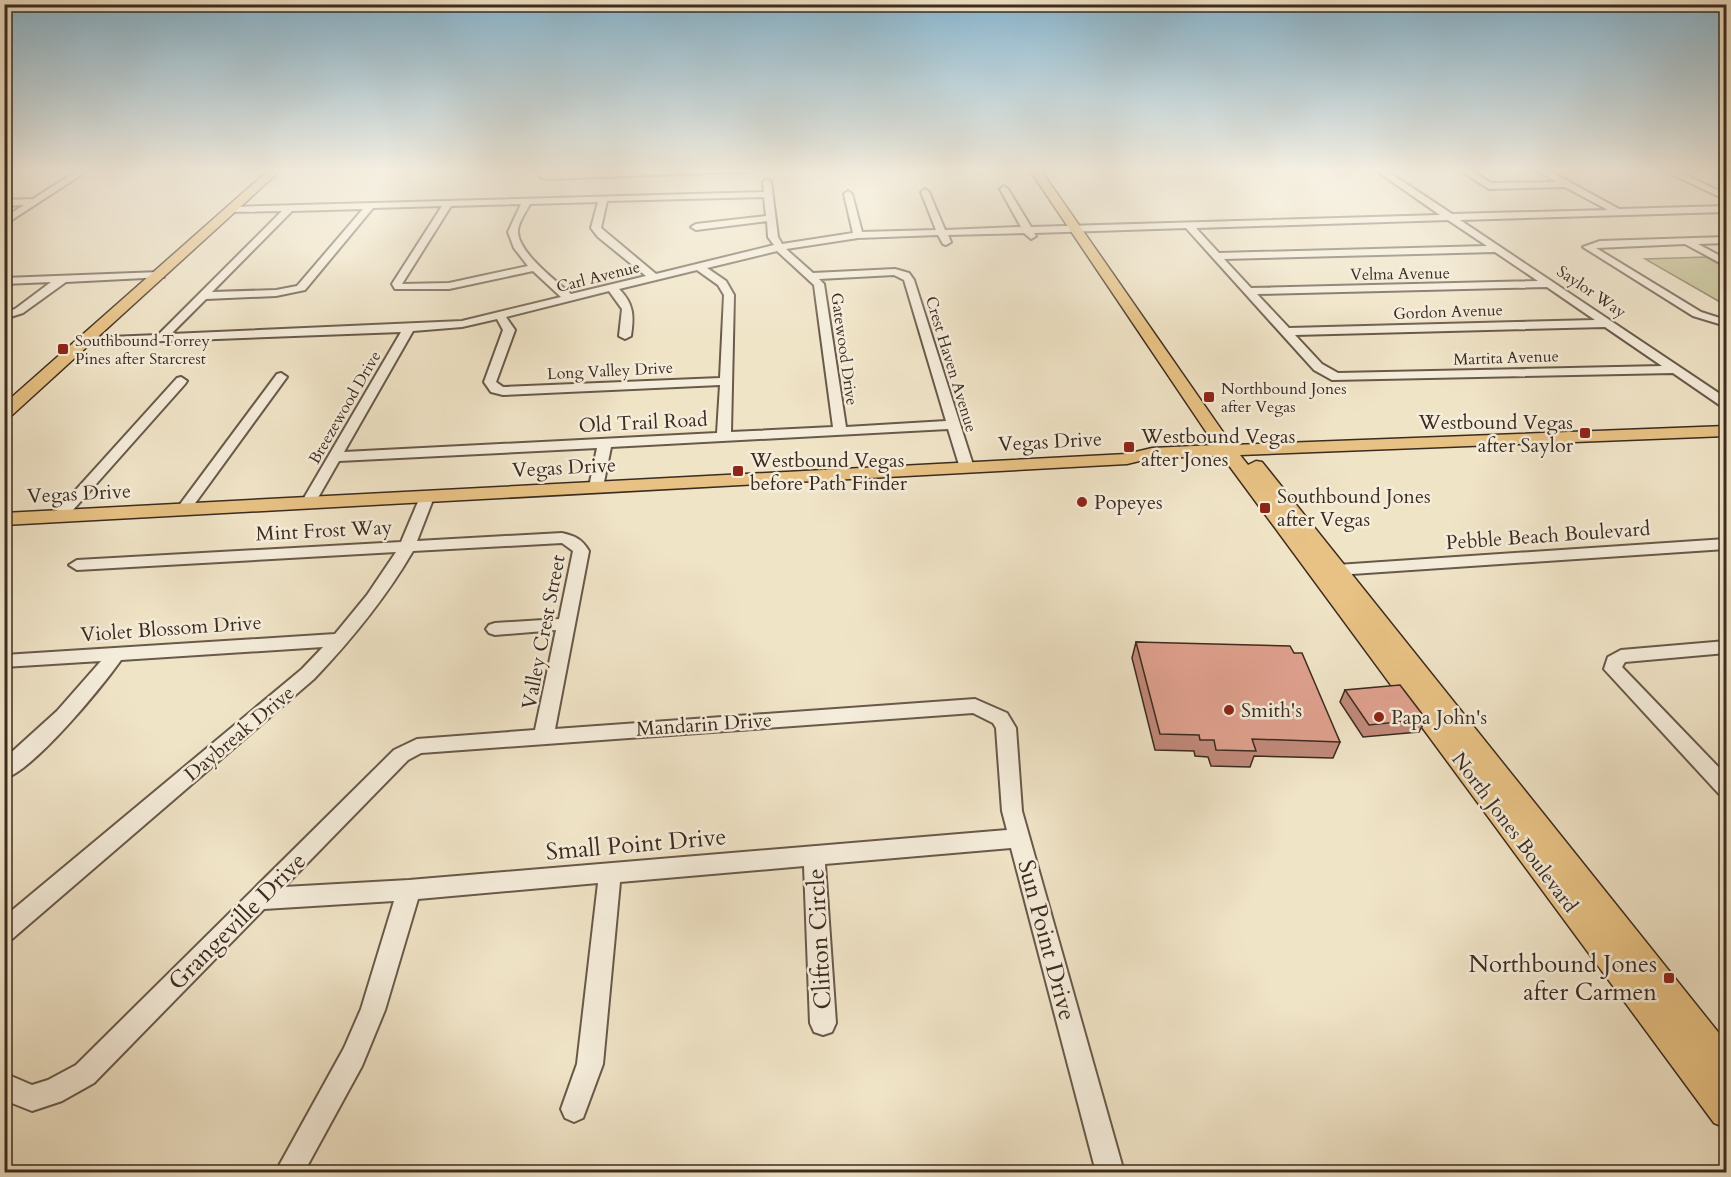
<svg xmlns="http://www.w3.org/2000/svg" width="1731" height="1177" font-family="Cardo,serif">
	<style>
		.green { fill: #c2c190; stroke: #7f7658; stroke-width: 1.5 }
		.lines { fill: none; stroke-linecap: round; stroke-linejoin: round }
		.minor-casing { stroke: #695949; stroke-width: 4 }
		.major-casing { stroke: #3c2b1f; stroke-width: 3 }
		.minor { fill: #f5eddb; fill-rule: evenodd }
		.major { fill: #e8c284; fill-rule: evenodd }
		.wall { fill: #c18a7b; stroke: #3c2b1f; stroke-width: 1.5 }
		.building { fill: #e0a18f; stroke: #3c2b1f; stroke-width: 1.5 }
		.poi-dot { fill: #8f2418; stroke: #f5eddb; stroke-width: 2 }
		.labels { text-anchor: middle; stroke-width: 5; stroke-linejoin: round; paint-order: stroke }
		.far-street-label { font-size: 16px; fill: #3c2b1f; stroke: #f5eddb }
		.far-poi-label { font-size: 16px; fill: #3c2b1f; stroke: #f5eddb; text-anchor: start }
		.street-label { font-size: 20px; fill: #3c2b1f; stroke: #f5eddb }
		.poi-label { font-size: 20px; fill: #3c2b1f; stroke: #f5eddb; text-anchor: start }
		.near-street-label { font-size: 24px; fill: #3c2b1f; stroke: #f5eddb }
		.near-poi-label { font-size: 24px; fill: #3c2b1f; stroke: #f5eddb; text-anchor: end }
	</style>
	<rect width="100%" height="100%" fill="#f0e4c7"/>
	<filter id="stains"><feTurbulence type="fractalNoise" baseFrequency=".00333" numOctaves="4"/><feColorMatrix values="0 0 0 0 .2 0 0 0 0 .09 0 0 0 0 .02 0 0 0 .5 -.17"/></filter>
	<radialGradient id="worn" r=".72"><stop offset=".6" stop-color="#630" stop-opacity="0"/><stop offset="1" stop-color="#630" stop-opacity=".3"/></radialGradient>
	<path class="green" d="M1706,257L1726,268V302H1720L1645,259Z"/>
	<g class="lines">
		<g class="minor-casing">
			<path id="minor" d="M80,169H90L4,225V218L24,205L4,206V200L33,199Z
				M538,169H546L549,173L766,169L762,171L549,179L540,177Z
				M1374,169H1384L1452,214L1608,210L1565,187L1489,189L1458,169H1468L1491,183L1556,182L1535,169H1546L1619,209L1726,206V212L1460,220L1726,398V407L1721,406L1673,373L1332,380L1314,370L1186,228L1034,233L1036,236L1031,239L1024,233L948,235L951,242L946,245L943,244L938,235L858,238L786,249L813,273L895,269L909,273L914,280L974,468L972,471H962L960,468L948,429L611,447L603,487L596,491L589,487L597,448L339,461L315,503L308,507L301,503L401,332L86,344L80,341L86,338L158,335L282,211L228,212V208L231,207L764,192L763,182L767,179L771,182L778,237L782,244L853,233L844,194L848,191L852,194L862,232L936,230L921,192L925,189L929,192L945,230L1021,227L1000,189L1004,186L1008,189L1031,227L1440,215ZM764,197L766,216L696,224L691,227L696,230L767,221L768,237L774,245L656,274L601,228L607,201ZM598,202L591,228L598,237L646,276L571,294C556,281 516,251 518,230C519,221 526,212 530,204ZM521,204L508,232L514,248L528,266L449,283L402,284L451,206ZM442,206L392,284L395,289H449L533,271L561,297L462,321L171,334L206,299L276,296L305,290L373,208ZM363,209L297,286L276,290L212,292L292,211ZM1448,220L1487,246L1219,253L1196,228ZM777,251L814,285L833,427L731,432L734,295L726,281L707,268ZM1495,252L1538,281L1251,288L1224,259ZM697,270L718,285L724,295L720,378L503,387L496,382L515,330L506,317L609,291L622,309L619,336L625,339L631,336C634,316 634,304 619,289ZM894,275L904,280L946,421L846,427L824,284L819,279ZM1547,287L1595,320L1289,328L1257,294ZM497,319L503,330L484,382L491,392L503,395L720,385L717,433L344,452L413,331L462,327ZM1605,327L1662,366L1338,373L1322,364L1295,335Z
				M1661,169H1673L1726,194V200Z
				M1726,237V243L1698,244L1726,259V266L1685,244L1596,248L1701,312L1726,320V326L1693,316L1583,247L1600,241Z
				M160,272L164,273V277L66,282L23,313L4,319V312L15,309L51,282L4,284V278Z
				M281,373L287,377L188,513H178L176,510L178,507L277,374Z
				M181,377L187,381L185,384L65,519H55L52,516L55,513L177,378Z
				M427,493L434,497L417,541L562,533C575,536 582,539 589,551L555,729L975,699L1007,713L1016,728L1022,811L1124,1172H1096L1011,848L825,864L836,1023L832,1032L823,1035L814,1032L810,1023L804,866L620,882L603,1064L583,1118L574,1122L565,1118L561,1109L577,1064L598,883L418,899L385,1010L362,1066L304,1172L276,1171L344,1048L361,1009L394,901L264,909L94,1083L62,1101L32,1111L4,1100V1073L32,1085L48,1080L76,1065L394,750L417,739L535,730L556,630L495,635L489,633L486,629L489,625L495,623L559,619L573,551L562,543L413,551C385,599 352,639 314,679L12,939L4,942V917L302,669L323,647L121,660C101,688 35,769 4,779V759L57,711L101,661L4,667V655L335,634L367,595L396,552L77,570L69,565L77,560L401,542L420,497ZM973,713L993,723L996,728L1002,811L1007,830L409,880L284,887L408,760L421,753Z
				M1726,539V549L1337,575L1329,570L1337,565Z
				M1726,641V653L1625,662L1622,667L1726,775V796L1719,794L1604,669L1608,657L1621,650Z"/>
		</g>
		<g class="major-casing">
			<path id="major" d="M270,169H282L10,417L4,418V404Z
				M1029,169H1040L1232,445L1726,426V436L1240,455L1248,465L1256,461L1262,462L1726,1042V1128L1714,1123L1222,456L1152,458L1127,464L4,525V513L1127,454L1152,448L1215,445Z"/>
		</g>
		<use href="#minor" class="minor"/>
		<use href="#major" class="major"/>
	</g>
	<path class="wall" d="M1136,642L1294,653L1340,742L1333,758L1254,756L1250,767L1211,766L1208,757L1195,756L1194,751L1155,750L1132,658Z
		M1345,690L1426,719L1419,732L1363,737L1340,702Z"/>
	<path class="building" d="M1136,642L1290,646L1294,653H1302L1340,742L1252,739L1256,751L1216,750L1214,740H1200L1199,735L1160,734Z
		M1400,685L1426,719L1369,725L1345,690Z"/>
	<linearGradient id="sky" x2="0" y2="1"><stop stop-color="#89b8d2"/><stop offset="0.51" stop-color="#f8f3e6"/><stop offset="1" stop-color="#f8f3e6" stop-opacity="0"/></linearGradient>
	<rect width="1731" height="334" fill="url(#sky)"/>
	<g class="poi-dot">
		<rect x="57" y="343" width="12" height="12" rx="3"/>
		<rect x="1203" y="391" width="12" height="12" rx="3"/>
		<rect x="1579" y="427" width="12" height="12" rx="3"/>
		<rect x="1123" y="441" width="12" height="12" rx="3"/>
		<rect x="732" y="465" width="12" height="12" rx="3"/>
		<circle cx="1082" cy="502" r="6"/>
		<rect x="1259" y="502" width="12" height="12" rx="3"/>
		<circle cx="1229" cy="710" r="6"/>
		<circle cx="1379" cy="717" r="6"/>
		<rect x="1663" y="972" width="12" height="12" rx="3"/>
	</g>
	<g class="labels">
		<g class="far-street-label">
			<text transform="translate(1400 273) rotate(-1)" y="6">Velma Avenue</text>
			<text transform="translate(598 276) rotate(-14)" y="6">Carl Avenue</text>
			<text transform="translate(1592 291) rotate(34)" y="6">Saylor Way</text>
			<text transform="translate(1448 311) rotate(-2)" y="6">Gordon Avenue</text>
			<text transform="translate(845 349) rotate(82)" y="6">Gatewood Drive</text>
			<text transform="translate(1506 357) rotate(-2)" y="6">Martita Avenue</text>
			<text transform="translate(952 364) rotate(73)" y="6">Crest Haven Avenue</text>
			<text transform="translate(610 370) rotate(-3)" y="6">Long Valley Drive</text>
			<text transform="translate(344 407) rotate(-60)" y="6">Breezewood Drive</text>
		</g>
		<g class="far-poi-label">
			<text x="75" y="346">Southbound Torrey<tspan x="75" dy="18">Pines after Starcrest</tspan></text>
			<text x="1221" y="394">Northbound Jones<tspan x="1221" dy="18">after Vegas</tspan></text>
		</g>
		<g class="street-label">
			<text transform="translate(643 422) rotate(-3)" y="7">Old Trail Road</text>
			<text transform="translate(1050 441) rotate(-3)" y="7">Vegas Drive</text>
			<text transform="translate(564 467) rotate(-3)" y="7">Vegas Drive</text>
			<text transform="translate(79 493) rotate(-3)" y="7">Vegas Drive</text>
			<text transform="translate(324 530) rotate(-3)" y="7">Mint Frost Way</text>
			<text transform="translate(1548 535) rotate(-4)" y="7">Pebble Beach Boulevard</text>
			<text transform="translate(171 628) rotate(-4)" y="7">Violet Blossom Drive</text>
			<text transform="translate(543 632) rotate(-79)" y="7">Valley Crest Street</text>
			<text transform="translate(704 724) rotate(-4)" y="7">Mandarin Drive</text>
			<text transform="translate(239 733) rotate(-40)" y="7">Daybreak Drive</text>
			<text transform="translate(1515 832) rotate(53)" y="7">North Jones Boulevard</text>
		</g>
		<g class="poi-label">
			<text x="1573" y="429" text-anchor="end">Westbound Vegas<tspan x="1573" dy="23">after Saylor</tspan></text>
			<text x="1141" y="443">Westbound Vegas<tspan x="1141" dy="23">after Jones</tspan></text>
			<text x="750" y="467">Westbound Vegas<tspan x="750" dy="23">before Path Finder</tspan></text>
			<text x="1277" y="503">Southbound Jones<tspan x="1277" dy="23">after Vegas</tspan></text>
			<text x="1094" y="509">Popeyes</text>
			<text x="1241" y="717">Smith's</text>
			<text x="1391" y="724">Papa John's</text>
		</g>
		<g class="near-street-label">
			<text transform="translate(636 844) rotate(-5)" y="8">Small Point Drive</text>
			<text transform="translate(237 921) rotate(-45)" y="8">Grangeville Drive</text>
			<text transform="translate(819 939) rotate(-93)" y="8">Clifton Circle</text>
			<text transform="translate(1047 940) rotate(75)" y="8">Sun Point Drive</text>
		</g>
		<g class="near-poi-label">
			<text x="1657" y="972">Northbound Jones<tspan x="1657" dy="28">after Carmen</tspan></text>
		</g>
	</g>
	<rect width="1731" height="1177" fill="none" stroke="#f0e4c7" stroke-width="24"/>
	<rect x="6" y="6" width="1719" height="1165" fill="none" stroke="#3c2b1f" stroke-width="3"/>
	<rect x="12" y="12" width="1707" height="1153" fill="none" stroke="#3c2b1f" stroke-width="1.5"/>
	<rect width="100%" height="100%" filter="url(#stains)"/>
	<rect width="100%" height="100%" fill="url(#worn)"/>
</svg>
